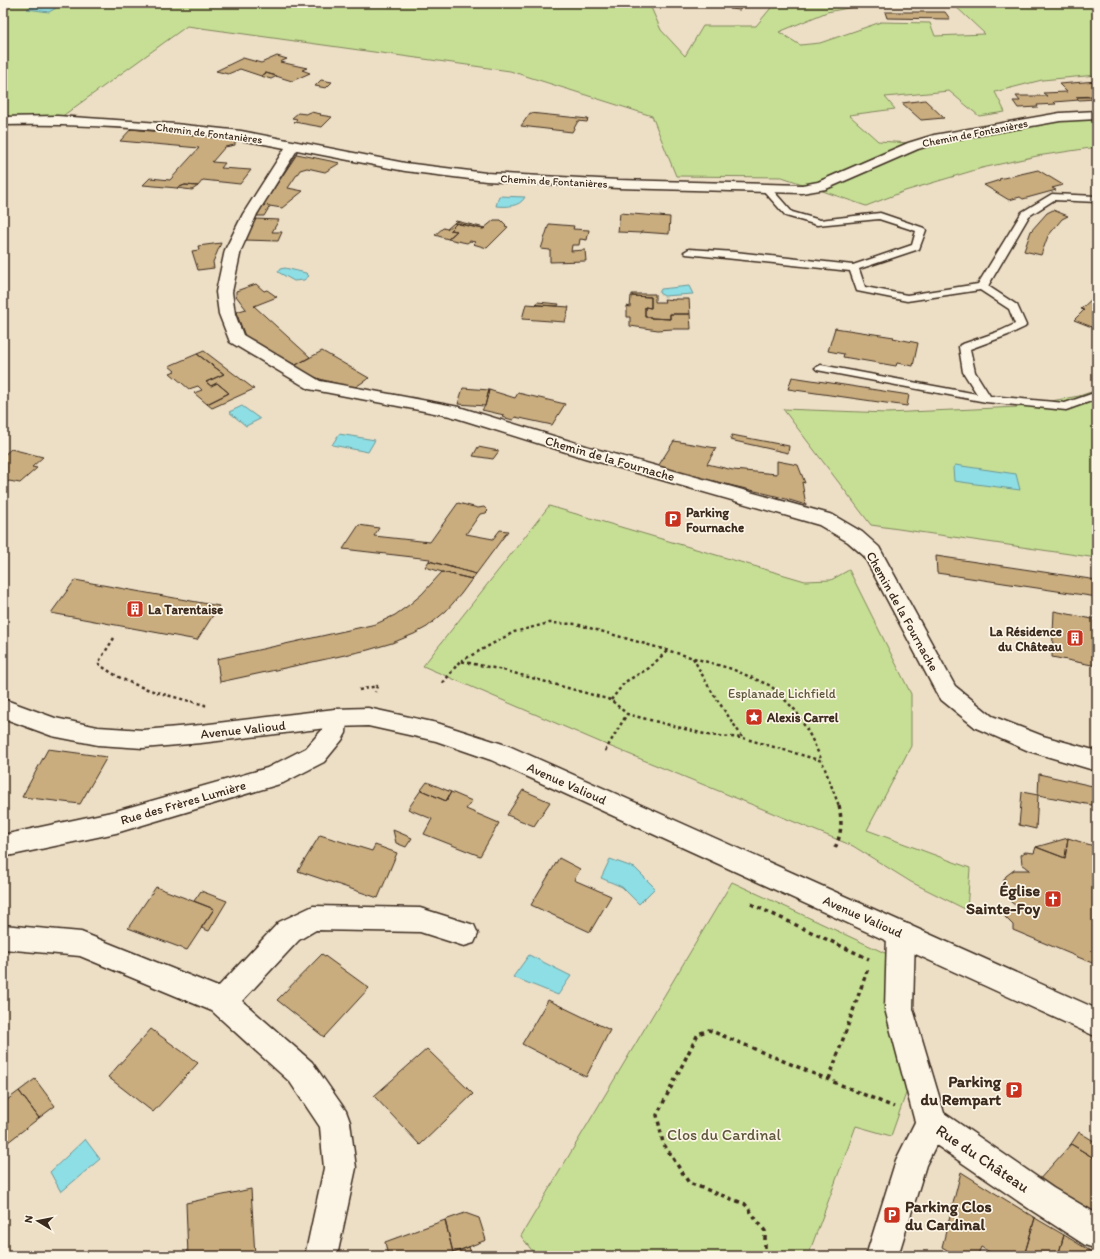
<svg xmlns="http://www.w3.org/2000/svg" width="1100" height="1259" font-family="Itim,sans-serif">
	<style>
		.green { fill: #c6df95; stroke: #80845a }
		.water { fill: #8ddee5; stroke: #6c9695 }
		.building { fill: #c9ad7f; stroke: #3b2a1e }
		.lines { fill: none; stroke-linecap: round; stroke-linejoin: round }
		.lane-casing { stroke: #3b2a1e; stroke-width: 3 }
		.street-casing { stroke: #3b2a1e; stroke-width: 3 }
		.secondary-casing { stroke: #3b2a1e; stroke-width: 3 }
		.path-far1 { stroke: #3b2a1e; stroke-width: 2.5; stroke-dasharray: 3 3; stroke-linecap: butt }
		.path { stroke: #3b2a1e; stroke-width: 3.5; stroke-dasharray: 4 4; stroke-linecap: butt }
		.lane { fill: #fcf5e5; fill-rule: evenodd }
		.street { fill: #fcf5e5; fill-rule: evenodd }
		.secondary { fill: #fcf5e5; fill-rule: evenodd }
		.labels { text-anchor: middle; stroke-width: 3.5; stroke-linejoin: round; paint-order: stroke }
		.far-street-label { font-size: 11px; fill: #3b2a1e; stroke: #fcf5e5 }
		.street-label { font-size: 13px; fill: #3b2a1e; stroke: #fcf5e5 }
		.poi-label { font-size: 13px; font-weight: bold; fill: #3b2a1e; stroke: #fcf5e5; text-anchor: start }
		.park-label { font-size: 13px; fill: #5e573c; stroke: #fcf5e5 }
		.near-poi-label { font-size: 16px; font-weight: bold; fill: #3b2a1e; stroke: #fcf5e5; text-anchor: end }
		.near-park-label { font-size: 16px; fill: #5e573c; stroke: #fcf5e5 }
		.near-street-label { font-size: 16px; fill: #3b2a1e; stroke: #fcf5e5 }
	</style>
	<rect width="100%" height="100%" fill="#eddfc6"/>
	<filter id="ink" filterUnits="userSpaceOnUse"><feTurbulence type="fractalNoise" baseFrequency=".025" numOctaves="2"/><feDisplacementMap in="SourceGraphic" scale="8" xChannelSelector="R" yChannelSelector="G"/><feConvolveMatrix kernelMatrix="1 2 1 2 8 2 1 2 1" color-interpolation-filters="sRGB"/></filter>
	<g filter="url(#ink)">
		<path class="green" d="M3,3H649L661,30L685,56L703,26H756L775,3H874L827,12L779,32L800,45L820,43L881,22L930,23L935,36L985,34L952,3H1097V75L1042,80L995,92L1005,112L979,116L949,91L885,97L895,109L849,115L878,141L926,144L1063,120H1097V147L1037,156L982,168L905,191L866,206L782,177L676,176L652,116L510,71L187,26L57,120L3,121Z
			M1097,390V558L871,525L783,409L887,413L1018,407L1079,396Z
			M549,506L805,581L831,580L849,570L911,694V746L867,830L970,868L967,910L911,882L853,846L609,746L423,666Z
			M732,882L887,954L910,1082L891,1136L856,1126L808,1256H536L521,1236Z"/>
		<path class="water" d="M38,3L63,4L49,12L27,9Z
			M499,196L525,197C520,207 506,207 496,206Z
			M285,268L306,273L309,276L304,280L294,281L278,272L280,269Z
			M689,286L693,294L664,296L659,293L661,289Z
			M242,406L260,419L246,426L229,412Z
			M339,434L375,440L368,452L332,445Z
			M955,465L1016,474L1020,490L954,481L953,468Z
			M610,859L635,868L655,888L639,904L622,887L601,878Z
			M529,955L571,976L558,995L513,977Z
			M85,1139L100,1159L61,1192L50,1172Z"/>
		<path class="building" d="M733,3L742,4L740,10L730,9Z
			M1057,3H1089V6L1068,4Z
			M885,12H945L950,19L887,18Z
			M277,56L287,59L280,62L307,68L302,70L310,73L292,81L266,73L261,76L240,69L228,74L216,71L243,58L261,63Z
			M266,73L277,76L271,79L261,76Z
			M321,80L332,82L326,88L315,86Z
			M1097,81V97H1076L1079,100L1054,102L1056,104L1037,105L1038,107L1018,108L1013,101H1020L1016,96H1047L1043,93L1067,92L1059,84Z
			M1093,96L1096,99L1079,100L1076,97Z
			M925,100L944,118L921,120L902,103Z
			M311,112L321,114L320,115L332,117L322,127L294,122L297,119L292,118L298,113L306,114Z
			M530,113L588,119L587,122L578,121L572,132L521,126Z
			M131,129L232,139L231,141L235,142V145L225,147L212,162L225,163L221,168L251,170L240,184L203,180L198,186L185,185L177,188L143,185L150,178L170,180L199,148L120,141Z
			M297,154L340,163L325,172L307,168L300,170L288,188L303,191L282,208L263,205Z
			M1038,170L1063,185L1052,188L1056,190L1023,199L1020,197L1009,200L984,185L1000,180L999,179Z
			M185,185L198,186L192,190L177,188Z
			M263,205L270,206L264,216H257Z
			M1053,210L1068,216L1062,219L1048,236L1041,255L1024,251L1031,231L1047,213Z
			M620,213L670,217L669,234L641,232V233L618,232Z
			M255,219L279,220L272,232H282L278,241L244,240Z
			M494,220H501L506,225L505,226L508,227L487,248L473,244L475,242L470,241L467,243L448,239L457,231L450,230L457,223L483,229Z
			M456,221L485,228L483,229L454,223Z
			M454,223H457L450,230L457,231L448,239L435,235L443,228L447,229Z
			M549,224L574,226L573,229L589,230L587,240L580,239L579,245H572L571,251L585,250L586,261L550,262V250L541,249Z
			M221,243L213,262L214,268L198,270L192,251L199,250L198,246Z
			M256,284L264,291L267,290L277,297L254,306L310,357L296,365L261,350L245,336L236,312L246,309L236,296V291Z
			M632,294H655V302H665L664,299L675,300V299H689L690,314H670V319L651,318V317H645V307L651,308V297L632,296Z
			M631,296L651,297V308L645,307V317H651V318L670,319V314H690L691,329H673L658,330L630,326V317H627V306L630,307Z
			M1095,296L1097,297V329L1074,320L1084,310L1081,309Z
			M537,302L559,304L558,306L536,305Z
			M526,304L569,307L565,322L522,319Z
			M835,328L894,337L893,338L918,343L913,366L897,363L896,366L843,357L844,354L828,351Z
			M204,351L254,389L212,408L207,404L229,393L217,383L211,386L206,382L224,374L197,354Z
			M322,351L369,378L354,388L323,380L300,372L294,368L296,365Z
			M197,354L224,374L206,382L211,386L217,383L229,393L207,404L194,393L202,390L198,386L189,389L170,373L175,371L169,366Z
			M792,377L909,395L907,406L788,389Z
			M463,388L489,390L485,406L458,404Z
			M489,390L515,398L518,393L565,404L552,425L515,417L513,420L502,417L504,415L482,410L485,406Z
			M732,435L789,446L788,453L730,440Z
			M674,441L716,448L707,464L733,470L777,474V461L798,465L805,483L802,482L806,505L776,496L657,468Z
			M478,447L499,451L493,459L473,456Z
			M11,449L43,457L32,467L37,468L20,483L9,481L3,486V456Z
			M458,503L478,508L484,507L488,511L486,513L480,514L466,534L493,539L500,530L508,531L476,574L429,561L430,559L343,549L359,525L379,528L374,536L430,542Z
			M936,556L1097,580V597L937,573Z
			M429,561L476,574L472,579L442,572L425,567Z
			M442,572L472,579L461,594L446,611L427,627L414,634L392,643L368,650L220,682L217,659L376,624L395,615L409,605L422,594Z
			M75,580L219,606L197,640L51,613Z
			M1054,611L1097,620V666L1052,657Z
			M48,749L107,757L80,804L22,797Z
			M1039,774L1097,787V806L1038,795Z
			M427,782L451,792L446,801L421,790Z
			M421,790L446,801L451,792L472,801L466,809L499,823L480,856L424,834L432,819L408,809Z
			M523,790L550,802L534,826L507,815Z
			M1022,792L1038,795L1036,829L1019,825Z
			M393,830L412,838L406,847L396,843Z
			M320,835L372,851L375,845L397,853L378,898L298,871Z
			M1068,838L1065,858L1036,847Z
			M1068,838L1097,847V965L1013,930V925L1005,917V913L1008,909L1019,908L1011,902L1003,890V882L1006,876L1014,870H1030L1022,864L1021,855L1025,852L1034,853L1036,847L1065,858Z
			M559,858L580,869L574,880L611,896L590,932L531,905Z
			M156,887L214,909L187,950L128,928Z
			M201,891L227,901L209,931L201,928L214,909L194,901Z
			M322,954L369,988L324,1037L277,1000Z
			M548,1000L610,1030L586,1077L522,1044Z
			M151,1029L198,1063L153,1112L108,1077Z
			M427,1049L473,1094L420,1145L374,1096Z
			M35,1079L55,1106L39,1118L19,1091Z
			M19,1091L39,1118L3,1146V1103Z
			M1079,1132L1097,1143V1160L1071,1144Z
			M1071,1144L1097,1160V1212L1094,1217L1037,1182Z
			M961,1172L1035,1218L1024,1256H997L981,1247L977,1256H957L942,1247Z
			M251,1189L255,1256H188L186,1203Z
			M465,1213L479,1218L486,1240L453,1253L445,1220Z
			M1035,1218L1064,1235L1058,1256H1024Z
			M445,1220L454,1256H388L385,1242Z
			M1064,1235L1097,1255V1256H1058Z
			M469,1247L472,1256H454L453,1253Z"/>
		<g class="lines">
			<g class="lane-casing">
				<path id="lane" d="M767,186L770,187L792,212L820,220L880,213L924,228L926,230L919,249L859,269L865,287L907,295L978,284L1022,212L1052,194L1097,196V202L1054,200L1029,216L988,286L1017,305L1026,325L1025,327L1008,335L970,349L975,372L990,396L1065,403L1097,392V399L1066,410L986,402L817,370L815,368L821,365L977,394L963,372L959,347L960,345L1000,331L1015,324L1009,309L980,290L907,301L857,291L850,271L686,254L684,252L689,249L735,252L853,265L912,245L916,231L879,219L817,225L786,216L762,189Z"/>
			</g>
			<g class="street-casing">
				<path id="street" d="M1097,111V119L1060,121L941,142L918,149L826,189L802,193L618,188L486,181L405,171L297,150L257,214L241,250L232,292L235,314L243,335L320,381L459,407L599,450L833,515L862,532L879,547L955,686L992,716L1043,736L1097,751V771L1029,751L976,728L939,698L864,556L848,542L819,525L585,458L450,416L309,389L230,342L219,314L216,292L225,250L243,214L285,148C193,130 97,123 3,125V117L57,116L175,124L241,131L405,163L486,173L618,180L802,185L818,182L908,143L934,135L1060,113Z
					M335,709L343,712L347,718L346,733L342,740L324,762L283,783L116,833L3,857V835L116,811L267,768L306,748L322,730L323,718L327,712Z
					M313,906L420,908L474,925L478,934L474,943L464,946L420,932L316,930L299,940L242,1001L312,1062L346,1111L350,1122L356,1168L337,1256H305L324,1168L320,1127L290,1082L212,1011L80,956L3,949V925L81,932L218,987L279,922Z
					M901,922L911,925L915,934L913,1009L944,1113L1053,1188L1097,1214V1249L1085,1245L1031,1210L936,1145L926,1165L898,1256H866L896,1160L915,1122L885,1009L887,934L891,925Z"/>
			</g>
			<g class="secondary-casing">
				<path id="secondary" d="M3,699L55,718L98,727L143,730L201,725L335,709L368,708L437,723L509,746L1097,1009V1037L491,760L436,741L368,726L335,727L201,743L143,748L98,745L52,736L3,718Z"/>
			</g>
			<path class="path-far1" d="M114,638L98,663C128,688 168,695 205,705L204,708
				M693,658L710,689L743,738
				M461,661L514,632L549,623L576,624L732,669L771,686L796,711L811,737L822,761
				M443,683L460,661L503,670L611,700L627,714L708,735L743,738L822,761L839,806
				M359,690L377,686L375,692
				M611,700L625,682L649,668L667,651
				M605,751L627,714"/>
			<path class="path" d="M835,848C842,833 842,821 839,805
				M751,904L869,959
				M829,1079L868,968
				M765,1256V1231L745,1204L689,1183L663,1143L657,1115L698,1034L709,1030L894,1107"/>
			<use href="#lane" class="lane"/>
			<use href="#street" class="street"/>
			<use href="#secondary" class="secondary"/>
		</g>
	</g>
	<defs>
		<g id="parking-square" transform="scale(0.9)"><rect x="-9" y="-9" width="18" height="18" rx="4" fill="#c8321e" stroke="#fcf5e5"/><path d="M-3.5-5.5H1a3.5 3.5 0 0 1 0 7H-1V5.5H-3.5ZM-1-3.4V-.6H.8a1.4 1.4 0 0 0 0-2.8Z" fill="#fff"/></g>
		<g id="building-square" transform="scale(0.9)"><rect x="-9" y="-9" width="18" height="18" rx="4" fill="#c8321e" stroke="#fcf5e5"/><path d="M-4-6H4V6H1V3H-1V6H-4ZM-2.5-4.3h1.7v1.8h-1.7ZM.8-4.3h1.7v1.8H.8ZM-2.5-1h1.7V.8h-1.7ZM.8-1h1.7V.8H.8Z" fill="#fff"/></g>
		<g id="sight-square" transform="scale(0.9)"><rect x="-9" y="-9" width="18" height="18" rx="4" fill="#c8321e" stroke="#fcf5e5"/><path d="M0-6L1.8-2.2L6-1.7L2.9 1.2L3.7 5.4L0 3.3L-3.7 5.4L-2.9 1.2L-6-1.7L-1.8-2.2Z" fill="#fff"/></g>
		<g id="church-square" transform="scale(0.9)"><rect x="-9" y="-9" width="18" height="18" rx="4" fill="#c8321e" stroke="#fcf5e5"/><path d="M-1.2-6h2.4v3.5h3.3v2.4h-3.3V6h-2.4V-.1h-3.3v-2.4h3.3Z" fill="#fff"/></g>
	</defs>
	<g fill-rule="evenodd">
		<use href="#parking-square" x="673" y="519"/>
		<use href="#building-square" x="135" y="609"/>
		<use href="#building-square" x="1075" y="638"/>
		<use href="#sight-square" x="754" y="717"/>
		<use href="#church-square" x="1053" y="899"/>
		<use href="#parking-square" x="1014" y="1090"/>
		<use href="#parking-square" x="892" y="1215"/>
	</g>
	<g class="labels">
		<g class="far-street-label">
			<text transform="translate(209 133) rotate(7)" y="4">Chemin de Fontanières</text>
			<text transform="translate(975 133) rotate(-11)" y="4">Chemin de Fontanières</text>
			<text transform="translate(554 181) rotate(3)" y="4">Chemin de Fontanières</text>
		</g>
		<g class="street-label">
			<text transform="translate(610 458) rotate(16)" y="5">Chemin de la Fournache</text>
			<text transform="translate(903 611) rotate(61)" y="5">Chemin de la Fournache</text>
			<text transform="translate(243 729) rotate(-6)" y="5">Avenue Valioud</text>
			<text transform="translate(567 783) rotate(24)" y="5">Avenue Valioud</text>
			<text transform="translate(183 802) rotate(-16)" y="5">Rue des Frères Lumière</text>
			<text transform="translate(863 916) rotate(24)" y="5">Avenue Valioud</text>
		</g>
		<g class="poi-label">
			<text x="686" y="517">Parking<tspan x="686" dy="15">Fournache</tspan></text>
			<text x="148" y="614">La Tarentaise</text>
			<text x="1062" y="636" text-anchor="end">La Résidence<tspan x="1062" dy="15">du Château</tspan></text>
			<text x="767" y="722">Alexis Carrel</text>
		</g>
		<g class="park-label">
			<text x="782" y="698">Esplanade Lichfield</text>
		</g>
		<g class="near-poi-label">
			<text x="1040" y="896">Église<tspan x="1040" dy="18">Sainte-Foy</tspan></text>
			<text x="1001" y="1087">Parking<tspan x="1001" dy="18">du Rempart</tspan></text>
			<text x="905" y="1212" text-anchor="start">Parking Clos<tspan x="905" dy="18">du Cardinal</tspan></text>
		</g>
		<g class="near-park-label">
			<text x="724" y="1140">Clos du Cardinal</text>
		</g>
		<g class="near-street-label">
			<text transform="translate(983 1158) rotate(34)" y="6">Rue du Château</text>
		</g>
	</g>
	<rect width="1100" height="1259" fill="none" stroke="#fcf5e5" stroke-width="16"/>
	<rect x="8" y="8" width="1084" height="1243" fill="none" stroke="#3b2a1e" stroke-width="1.5" filter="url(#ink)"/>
	<g transform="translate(38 1221) rotate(280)" stroke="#fcf5e5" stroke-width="3" paint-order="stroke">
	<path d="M0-3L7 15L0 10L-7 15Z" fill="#3b2a1e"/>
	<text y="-6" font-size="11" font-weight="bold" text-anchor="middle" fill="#3b2a1e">N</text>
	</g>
</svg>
